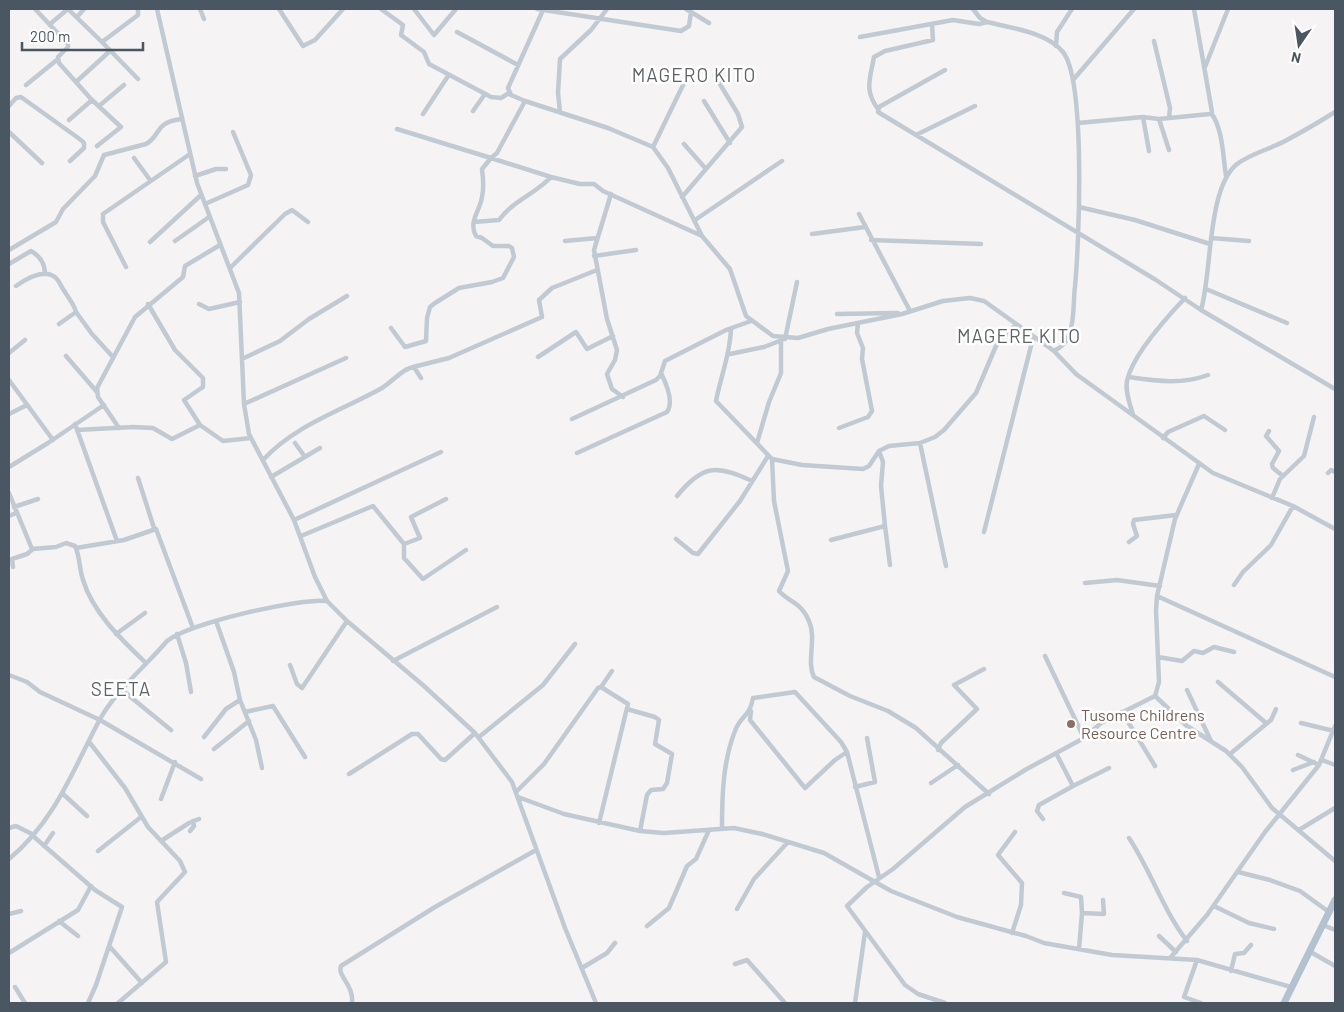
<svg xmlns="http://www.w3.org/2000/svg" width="1344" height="1012" font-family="Barlow,sans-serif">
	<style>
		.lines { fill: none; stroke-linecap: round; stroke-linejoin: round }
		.street { stroke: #c1cad2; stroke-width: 4.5 }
		.primary { stroke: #b3c2d1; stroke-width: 7 }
		.education-dot { fill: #8d6e63; stroke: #fff; stroke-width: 2 }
		.labels { text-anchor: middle; stroke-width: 5; stroke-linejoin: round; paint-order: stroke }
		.education-label { font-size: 16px; fill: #785e54; stroke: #fff; text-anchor: start }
		.quarter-label { font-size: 19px; letter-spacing: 1px; fill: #5f6368; stroke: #fff }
	</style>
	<rect width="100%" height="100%" fill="#f5f3f3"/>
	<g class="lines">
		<path class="street" d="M35,9L68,44V47L58,57L59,63L91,99L121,127L97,146
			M157,9L197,183L239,293L244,404L249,434L294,520L315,577L327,601L347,621L424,686L475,733L512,782L565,928L596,1003
			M200,9L204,19
			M279,9L303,46L315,40L343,9
			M381,9L403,25L401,35L424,52L429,64L491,97L501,98L509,93
			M414,9L434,35L456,9
			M537,9L681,31L689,26L691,12
			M686,9L709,23
			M973,9L980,18L987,22C1011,28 1047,32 1063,52C1086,81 1079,245 1075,286C1073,301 1075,320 1069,335C1067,342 1060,348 1054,351
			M77,17L84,9
			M50,24L68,9L102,42L138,15V9
			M457,32L518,65
			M860,37L953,20L979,24L987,22
			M1154,41L1170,108L1169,118
			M102,42L138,79
			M1056,46L1057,32L1072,9
			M1205,67L1228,9
			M945,70L879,107L878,112L1156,280L1201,310L1335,389
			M1073,80L1134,9
			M76,82L110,51
			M26,85L58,59
			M525,101L511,95L508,88L543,10
			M704,101L730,143
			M9,106L16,98L21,97L81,140L84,143V148L70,161
			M99,106L124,85
			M878,109C864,90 870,79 874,57L885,51L933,40L932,24
			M473,111L485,94
			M560,112L558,93L560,59L591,30L607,9
			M1211,113C1223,128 1223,158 1226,176
			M423,114L448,76
			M1143,117L1149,151
			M69,120L92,100
			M1078,123L1143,117L1159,119
			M397,129L491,158L497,153L525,101L608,128L653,147L668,168L702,236L730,269L746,316L773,336L798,338L828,329L902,314L943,301L970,298L984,301L1054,351L1076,374L1213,473L1293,506L1335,529
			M9,132L42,163
			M918,134L975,106
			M684,144L706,169
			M653,147L684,83
			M1169,150L1159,119L1210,114L1212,112L1194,9
			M134,158L150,180
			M195,176L216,169H226
			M611,194L594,250L607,319L617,350L615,360L607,374L612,389L623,397
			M682,197L742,127L738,114L715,76
			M205,204L248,185L251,175L233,132
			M1079,207L1135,220L1210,244
			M859,214L910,311
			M695,220L782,161
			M474,222L499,220C514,200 534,195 551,177L580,184H594L603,191L702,236
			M812,234L865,227
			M1211,238L1249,241
			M871,240L981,244
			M175,241L209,217
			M565,241L597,238
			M150,242L201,195
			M9,250L56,222L63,209L95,176L104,155L146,144C162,135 153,123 181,119
			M594,256L636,250
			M9,264L31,251C40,256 45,264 45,274
			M126,267L103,222V214L190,154
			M230,268L285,214L292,210L308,222
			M16,286C26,279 45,268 56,278C60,282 61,287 65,292C69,299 74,304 76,312
			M1206,289L1287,323
			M148,304L175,350L203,378V387L184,400L200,425
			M199,304L209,309L240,302
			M1201,310C1212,273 1207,188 1237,164C1250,154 1270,149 1285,141C1302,132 1319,122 1335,112
			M837,314L898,313
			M59,324L76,312L92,334L113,357
			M391,328L405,347L426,341L427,318L430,307L435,303L459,288L492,282L503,278L514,257L512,248L509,246H493L482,238L476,236C468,222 480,211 482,197C484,189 483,177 482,169L491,158L551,177
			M731,329C730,355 721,375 716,401L772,459
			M785,339L797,282
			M9,353L25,340
			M730,354L764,347L782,340
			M66,356L97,392
			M538,357L576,332L587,349L613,336
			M242,359L280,341L309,319L347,296
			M413,367L449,358L542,317L539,300L552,288L597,270
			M1128,377C1156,381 1181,385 1208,375
			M9,380L53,440
			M244,404L346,358
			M9,414L27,405
			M1133,415C1130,404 1125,392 1127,381C1132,356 1168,316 1185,298
			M572,419L656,380L660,376L665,361L726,330L751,321
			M75,424L117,541
			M119,428L98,397L97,388L135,317L183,277L185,266L220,245
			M839,428L868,417L872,411L862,359L863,348L857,333L858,323
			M77,430L133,427L153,428L172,439L200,425L223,441L251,438
			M1269,431L1266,436L1279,451L1272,464L1273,468L1283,476
			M1163,438L1168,432L1204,416L1225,430
			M295,443L305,457
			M757,443L769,402L781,373V340
			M920,443L946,566
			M577,453L667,412C674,402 666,383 661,373
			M263,460C295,425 341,411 382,388C392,382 403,368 414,367L421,378
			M9,467L48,443L104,405
			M1328,473L1331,470L1335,472
			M271,477L320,448
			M138,478L154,528
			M9,493L32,549L56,547L66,543L75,546C80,556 79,568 83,580C93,613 122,640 146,663
			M677,496C702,465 716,464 752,481
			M1272,498L1280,479L1304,456L1314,417
			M14,507L38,499
			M9,516L16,513
			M294,520L441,452
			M885,526L890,565
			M984,532L1033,338
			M301,536L373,506L404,544V558L423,579L466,550
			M676,539L693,553L698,554L740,501L768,456
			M831,540L885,526L881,486L883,462L879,451
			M1129,542L1137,536L1133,524L1134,520L1176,515
			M404,544L420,538L411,517L446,499
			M76,548L124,540L156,529L193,628
			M13,567L12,559L27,554L33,549
			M1085,583L1117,580L1160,586
			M1234,585L1243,572L1271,545L1293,506
			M1157,596L1335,677
			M216,621L234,672L240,700L256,740L262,768
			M116,634L145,613
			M177,634L186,663L191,692
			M1045,656L1084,738
			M1158,657L1182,661L1194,651L1203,653L1214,647L1234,652
			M393,661L497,607
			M290,665L297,684L302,688L347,621
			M9,675L27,682L40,692L100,720L201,779
			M1218,682L1266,723
			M601,687L612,671
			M122,690L171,730
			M1187,690L1211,741
			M1155,696L1187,726L1226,751L1242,767L1272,808L1335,861
			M627,709L655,717L659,720L655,744L672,754L667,783L663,789L651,790L647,795L640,831
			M751,711L750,720L805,788L835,760L847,752
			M245,712L273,706L305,757
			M1122,712L1155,766
			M1301,723L1334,731
			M204,737L226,709L240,700
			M479,737L543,685L575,644
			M90,743L125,788L148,827L180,861L185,872L157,902L166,962L118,1003
			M214,749L249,721
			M938,750L941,743L977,709L954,685L984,669
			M1056,753L1073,786L1109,768
			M1230,754L1271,720L1276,709
			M1298,755L1319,765
			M1322,760L1335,765
			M1293,770L1314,762
			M349,774L412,734H418L441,759L445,760L475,733
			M931,783L958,765
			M855,787L875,782L867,738
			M517,791L544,764L598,688L601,687L628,704L599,823
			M62,793L87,816
			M989,794L916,728L888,711L850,696L814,677C806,661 817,639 809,621C801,602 790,603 779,591L788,571L774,501L772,459L802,465L863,469L869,466L879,451L889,446L920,443L935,437L944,430L976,393L996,346L1015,325
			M518,797L564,814L640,831L664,833L734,828L762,834L824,853L891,891L957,917L1026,936L1044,943L1112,955L1197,960L1291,987
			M161,799L175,762
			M1043,819L1037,811L1039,805L1073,786
			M9,828L16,826L34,835
			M722,828C722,795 723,761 735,731C740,716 750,717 753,698L795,692L841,742L847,752L879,877
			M1299,830L1335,808
			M190,831L194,826L193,821
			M33,836L95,890L122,907L96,985L88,1003
			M1129,838C1151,871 1163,910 1187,941
			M161,841L189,823L199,819
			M44,846L53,833
			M98,851L141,817
			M9,859C55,821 73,770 100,719C117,689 145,667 167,641C190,623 298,598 327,601
			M1238,872L1270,880L1300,891L1329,912
			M1064,893L1081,897L1082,913
			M1214,906L1249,923L1274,929
			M737,909L754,879L788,842
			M9,914L21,911
			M59,921L78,936
			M1323,925L1335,930
			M647,926L669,908L687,866L696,859L709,830
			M1012,933L1021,905L1022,883L998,855L1015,832
			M1159,936L1176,952
			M110,947L142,983
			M1079,949L1082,913L1104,914L1103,900
			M1309,951L1335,966
			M9,953L78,910L91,886
			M1170,958L1207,915L1265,832L1319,765L1335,726
			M1197,960L1184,997L1201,1003
			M735,964L747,960L785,1003
			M582,968L607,953L615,943
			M1231,971L1235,954L1244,953L1251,945
			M15,987L25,1003
			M352,1003C354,985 337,976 341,966L435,907L536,850
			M855,1003L865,932
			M945,1003L918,994L905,985L847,906L867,887L893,869L965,807L1025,770L1084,738L1101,723L1155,696L1159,682L1156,610L1157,596L1175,519L1199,464"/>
		<path class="primary" d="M1284,1003L1335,900"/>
	</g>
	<circle class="education-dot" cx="1071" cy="724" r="5"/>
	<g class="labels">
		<g class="education-label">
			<text x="1081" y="721">Tusome Childrens<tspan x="1081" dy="18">Resource Centre</tspan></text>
		</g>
		<g class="quarter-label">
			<text x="694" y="82">MAGERO KITO</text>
			<text x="1019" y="343">MAGERE KITO</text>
			<text x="121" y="696">SEETA</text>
		</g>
	</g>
	<rect width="1344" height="1012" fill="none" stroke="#4a5661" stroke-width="20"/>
	<g transform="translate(1299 45) rotate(193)" stroke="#ffffff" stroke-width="4" paint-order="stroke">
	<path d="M0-4L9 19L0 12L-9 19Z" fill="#4a5661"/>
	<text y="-8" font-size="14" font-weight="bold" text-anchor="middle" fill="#4a5661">N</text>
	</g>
	<path d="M22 42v8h121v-8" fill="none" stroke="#4a5661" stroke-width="2.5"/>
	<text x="30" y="42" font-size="15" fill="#4a5661" stroke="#ffffff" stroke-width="4" paint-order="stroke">200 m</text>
</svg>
